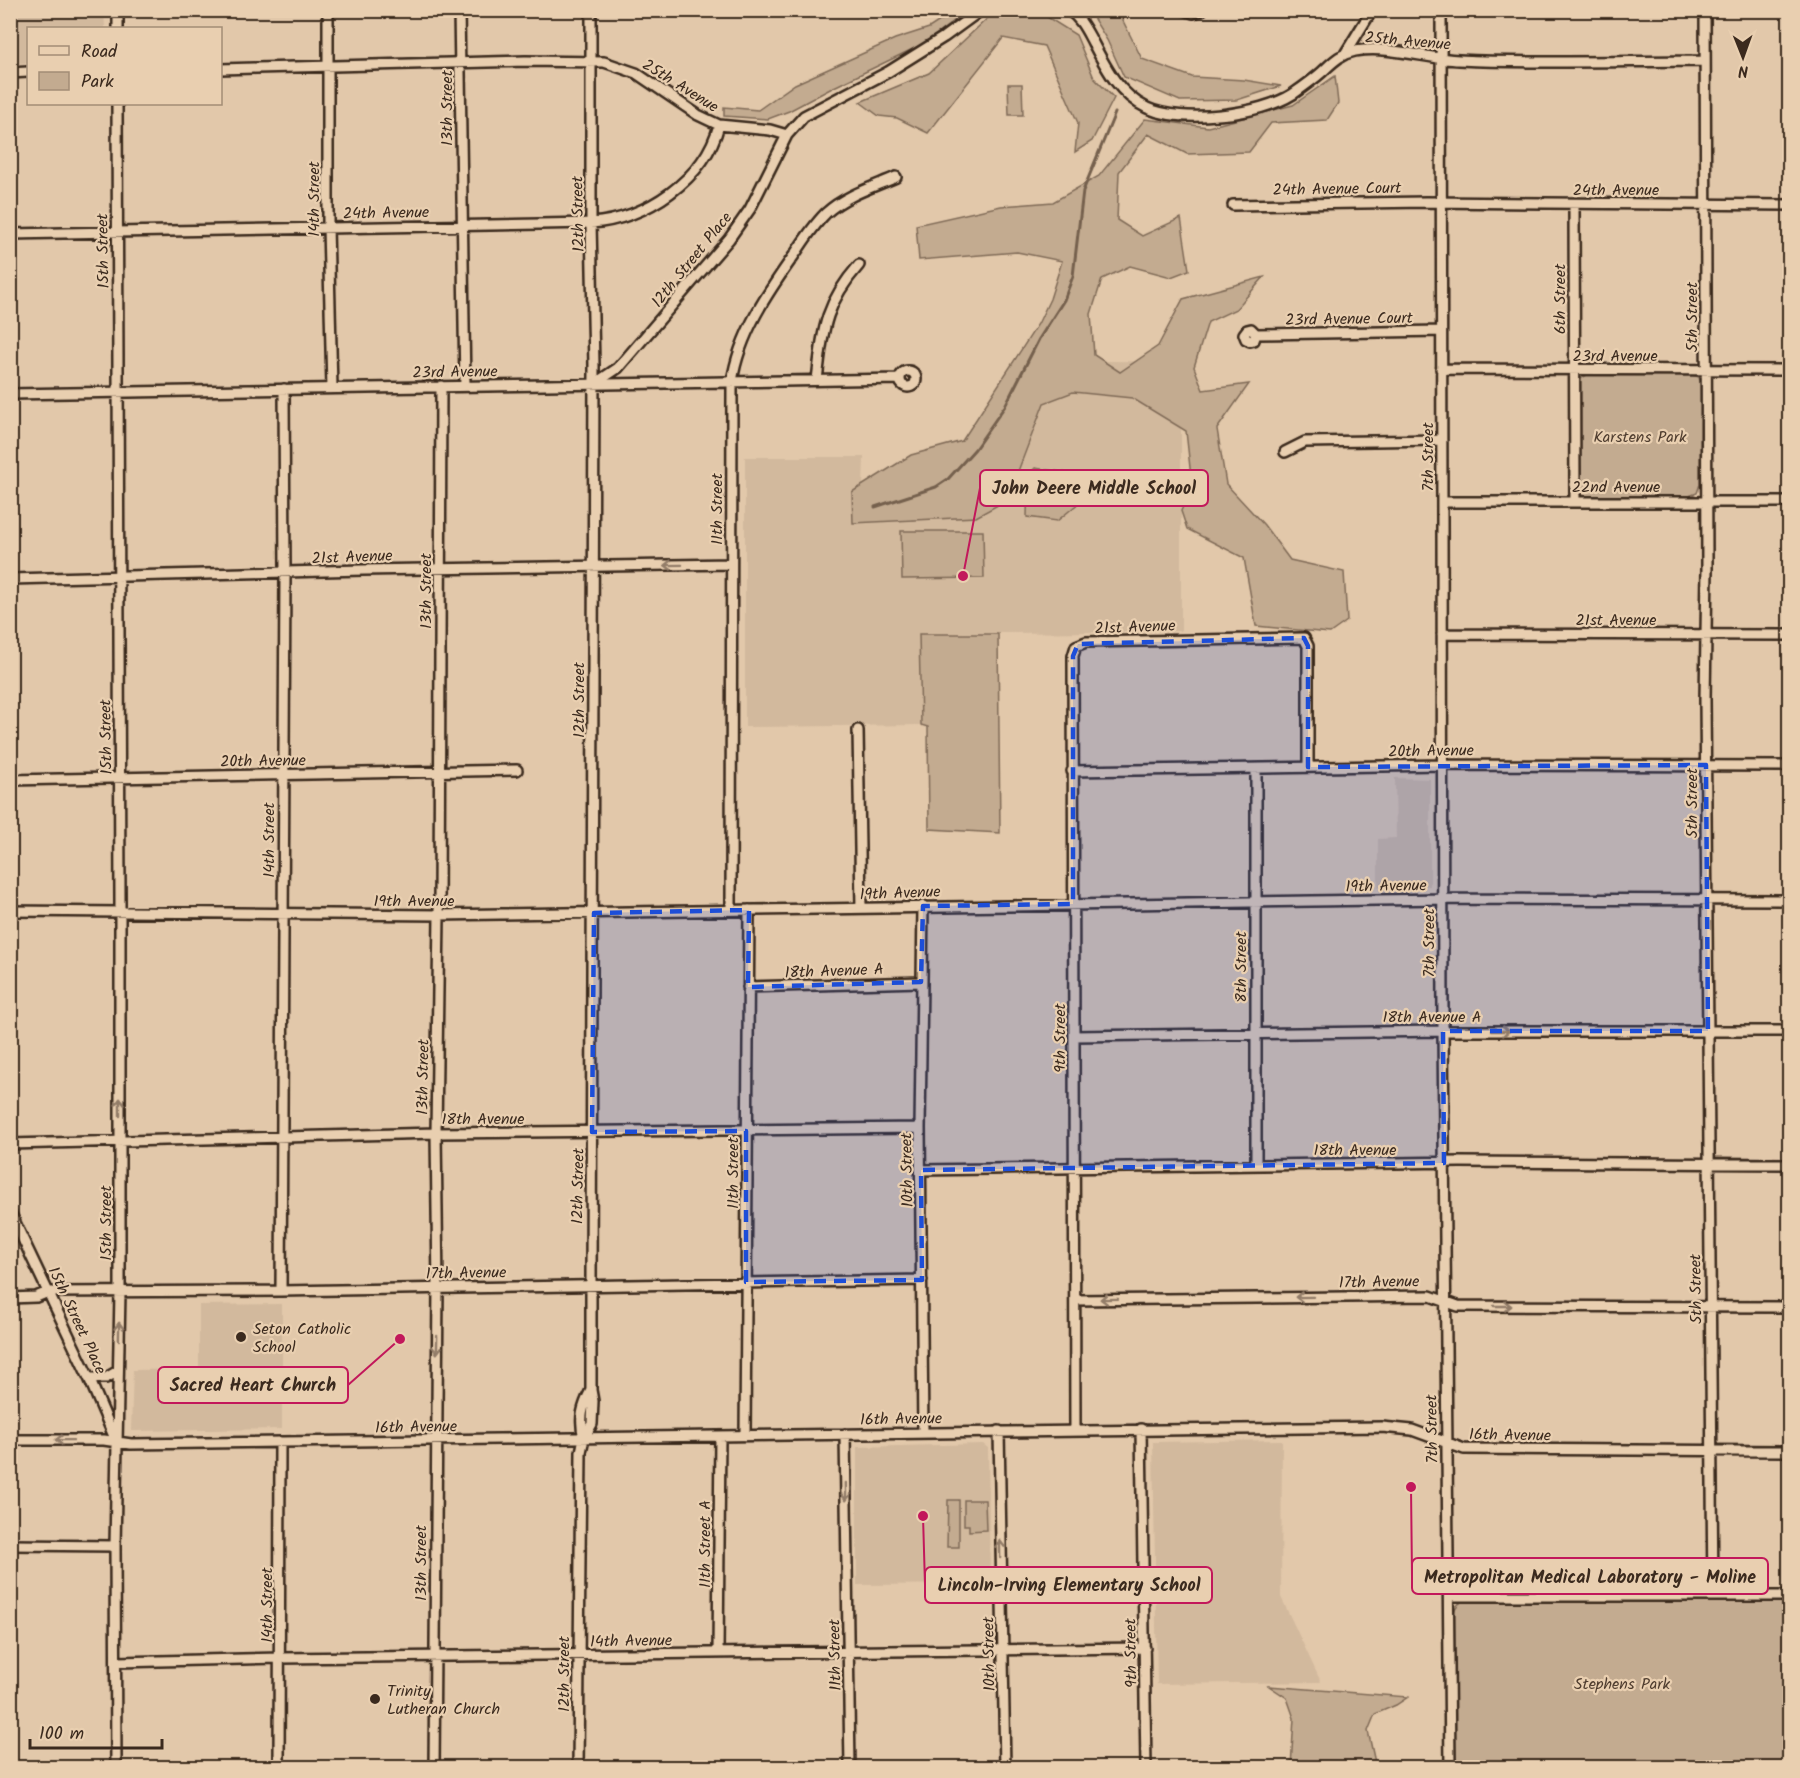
<svg xmlns="http://www.w3.org/2000/svg" width="1800" height="1778" font-family="Kalam,sans-serif">
	<style>
		.built { fill: #d2b99d }
		.green { fill: #c3ab90; stroke: #7f6a57; stroke-width: 1.5 }
		.lines { fill: none; stroke-linecap: round; stroke-linejoin: round }
		.stream { stroke: #74604d; stroke-width: 3 }
		.minor-casing { stroke: #3b2a1e; stroke-width: 14 }
		.minor { stroke: #e9cfb0; stroke-width: 9 }
		.oneway { stroke: #927c67 }
		.marked { fill: #1d4ed8; fill-opacity: 0.2; stroke: #1d4ed8; stroke-width: 4.5; stroke-dasharray: 12 8; stroke-linejoin: round }
		.poi-dot { fill: #3b2a1e; stroke: #e9cfb0; stroke-width: 2 }
		.labels { text-anchor: middle; stroke-width: 4.5; stroke-linejoin: round; paint-order: stroke }
		.street-label { font-size: 16px; fill: #3b2a1e; stroke: #e9cfb0 }
		.park-label { font-size: 16px; fill: #4f3d2f; stroke: #e9cfb0 }
		.poi-label { font-size: 16px; fill: #3b2a1e; stroke: #e9cfb0; text-anchor: start }
		.leader { fill: none; stroke: #c2185b; stroke-width: 2 }
		.callout-dot { fill: #c2185b; stroke: #e9cfb0; stroke-width: 2 }
		.callout { fill: #e9cfb0; stroke: #c2185b; stroke-width: 2 }
		.callout-label { font-size: 18px; text-anchor: middle; font-weight: bold; fill: #3b2a1e }
	</style>
	<rect width="100%" height="100%" fill="#e2c8aa"/>
	<filter id="ink" filterUnits="userSpaceOnUse"><feTurbulence type="fractalNoise" baseFrequency=".0167" numOctaves="2"/><feDisplacementMap in="SourceGraphic" scale="12" xChannelSelector="R" yChannelSelector="G"/><feConvolveMatrix kernelMatrix="1 2 1 2 8 2 1 2 1" color-interpolation-filters="sRGB"/></filter>
	<g filter="url(#ink)">
		<path class="built" d="M10,11H104L105,28H28V63H11Z
			M1035,360L1181,362V631L920,634L921,725L745,727V457H864L862,520L946,491Z
			M1395,778L1430,779V886L1378,887V839L1396,838Z
			M282,1304V1429L131,1431L133,1370L199,1369V1305Z
			M1282,1440L1281,1597L1321,1682L1157,1684L1153,1442Z
			M983,1444L988,1448L990,1584L857,1585V1447Z"/>
		<path class="green" d="M955,11H967L925,43L834,87L789,111L768,119L724,116V107L758,110L795,84L895,39L929,28Z
			M1089,11H1118L1142,59L1192,77L1244,80L1281,86L1237,100L1180,101L1124,77L1107,40Z
			M991,15H1044L1076,35L1094,78L1114,98L1092,141L1075,152L1078,123L1044,46L1003,38L928,133L897,118L879,116L860,102L929,73Z
			M1335,76L1338,103L1327,120L1271,123L1249,152L1187,154L1148,134L1119,172L1117,220L1142,236L1181,218L1189,270L1171,277L1130,266L1102,279L1091,314L1094,355L1120,372L1158,346L1183,299L1264,277L1236,309L1208,322L1194,367L1203,390L1249,384L1217,429L1226,484L1264,525L1290,560L1344,572L1347,621L1330,633L1256,626L1244,558L1187,529L1181,511L1192,486L1186,431L1132,398L1073,392L1044,403L1007,500L976,517L853,523L852,492L911,455L962,441L1038,324L1050,299L1062,261L1017,252L919,260L916,225L1001,206L1053,202L1099,176L1145,119L1208,127L1293,105Z
			M1008,84H1022L1023,115H1009Z
			M1587,375H1692L1699,377L1701,385L1700,484L1697,493L1689,496L1592,498L1582,496L1579,490L1580,379Z
			M1035,468L1073,474L1080,502L1057,521L1027,517L1028,475Z
			M901,531H983L984,578L902,579Z
			M919,634H998L1000,833L929,829L928,727L921,725Z
			M948,1500H959V1547H947Z
			M964,1500H985L986,1530L969,1531V1525H964Z
			M1466,1600H1789V1767L1455,1768L1454,1612C1455,1606 1460,1602 1466,1600Z
			M1269,1686L1408,1697L1396,1705L1375,1714L1368,1731L1376,1767H1291L1294,1718L1287,1698Z"/>
		<g class="lines">
			<path class="stream" d="M875,507L936,487L948,479L975,449L1005,406L1039,339L1064,300L1073,276L1083,191L1115,113"/>
			<g class="minor-casing">
				<path id="minor" d="M118,10V28
					M328,10V227L332,388
					M459,10L465,386
					M1069,10C1080,18 1085,28 1091,39C1105,66 1118,94 1147,108C1182,124 1260,115 1293,94C1303,87 1313,80 1322,72C1333,62 1340,54 1355,51C1388,45 1427,59 1459,60C1541,64 1623,61 1705,61
					M1185,10L1193,13L1202,10
					M1441,10L1443,1031L1450,1768
					M1705,10L1707,568L1705,700L1713,1596
					M1345,54L1372,10
					M220,69L525,61L604,62L636,73L698,115L719,125L770,130L787,135
					M10,73L28,72
					M1574,204L1575,502
					M1233,205L1426,202L1790,205
					M10,234L591,223C645,220 705,179 719,125
					M1256,334L1254,340L1250,341L1246,339L1244,334L1247,330L1251,329L1256,334L1441,331
					M1441,369L1790,370
					M900 379a8 8 0 1 1 16 0a8 8 0 1 1-16 0Z
					M817,380C823,330 824,305 859,265
					M594,384L618,368L729,239L750,209L787,135L804,116L888,72L944,37L981,10
					M10,394L900,379
					M1285,452L1305,442L1442,440
					M1442,502H1790
					M10,579L363,570L731,564
					M1442,634L1790,635
					M858,730L861,908
					M1256,769V1165
					M1072,771L1442,765L1790,766
					M10,780L517,770
					M731,910L732,382C739,334 768,292 795,254C804,240 814,225 826,213C844,196 873,187 896,177
					M10,911L439,915L1443,899L1790,900
					M748,987L921,982
					M1074,1036L1443,1031H1790
					M10,1144L436,1133L920,1128
					M921,1170L1460,1162L1790,1164
					M10,1212L89,1378L116,1441
					M281,1291L285,573L284,389
					M10,1298L36,1297L48,1292L281,1291L922,1280
					M1075,1300L1430,1296L1458,1306L1790,1307
					M89,1378H106L118,1371
					M1141,1429L1146,1768
					M999,1431L1005,1768
					M1075,1431L1073,656L1076,646L1086,642L1304,638L1308,646V767
					M923,1433L920,1128L923,906
					M845,1434L850,1768
					M745,1436L749,910
					M584,1438C579,1419 582,1407 591,1390
					M10,1440H104L131,1444L1382,1427L1412,1430L1464,1449L1790,1451
					M10,1545L115,1546
					M1449,1596H1790
					M718,1653L720,1436
					M117,1662L281,1658L1145,1648
					M116,1768L115,1546L120,1292V901L117,104
					M279,1768L280,1442
					M434,1768L438,1287L436,1133L439,915L441,386
					M578,1768L581,1452L584,1438L592,1424L593,1401L591,1390V1285L594,366L591,223V10"/>
			</g>
			<use href="#minor" class="minor"/>
		</g>
		<defs><path id="oneway-shaft" d="M-6 0H5M1.5-3L5.5 0L1.5 3" fill="none" stroke-width="1.6" stroke-linecap="round" stroke-linejoin="round" transform="scale(1.5)"/></defs>
		<g class="oneway">
			<use href="#oneway-shaft" transform="translate(673 565) rotate(179)"/>
			<use href="#oneway-shaft" transform="translate(1501 1031)"/>
			<use href="#oneway-shaft" transform="translate(120 1107) rotate(-90)"/>
			<use href="#oneway-shaft" transform="translate(1304 1297) rotate(179)"/>
			<use href="#oneway-shaft" transform="translate(1109 1299) rotate(179)"/>
			<use href="#oneway-shaft" transform="translate(1503 1306)"/>
			<use href="#oneway-shaft" transform="translate(119 1331) rotate(-89)"/>
			<use href="#oneway-shaft" transform="translate(437 1345) rotate(91)"/>
			<use href="#oneway-shaft" transform="translate(64 1440) rotate(-179)"/>
			<use href="#oneway-shaft" transform="translate(846 1492) rotate(89)"/>
			<use href="#oneway-shaft" transform="translate(1000 1549) rotate(-91)"/>
		</g>
	</g>
	<path class="marked" d="M1304,638L1308,646V767L1706,765L1708,1031H1443L1444,1163L921,1170L922,1280L746,1282V1131L592,1132L594,913L749,910L748,987L921,982L923,906L1073,904V656L1078,644Z"/>
	<g class="poi-dot">
		<circle cx="241" cy="1337" r="6"/>
		<circle cx="375" cy="1699" r="6"/>
	</g>
	<g class="labels">
		<g class="street-label">
			<text transform="translate(1408 40) rotate(5)" y="6">25th Avenue</text>
			<text transform="translate(681 85) rotate(32)" y="6">25th Avenue</text>
			<text transform="translate(446 108) rotate(-90)" y="6">13th Street</text>
			<text transform="translate(1337 188) rotate(-1)" y="6">24th Avenue Court</text>
			<text x="1616" y="195">24th Avenue</text>
			<text transform="translate(313 199) rotate(-90)" y="6">14th Street</text>
			<text transform="translate(386 212) rotate(-1)" y="6">24th Avenue</text>
			<text transform="translate(577 214) rotate(-91)" y="6">12th Street</text>
			<text transform="translate(102 251) rotate(-91)" y="6">15th Street</text>
			<text transform="translate(691 259) rotate(-51)" y="6">12th Street Place</text>
			<text transform="translate(1559 299) rotate(-90)" y="6">6th Street</text>
			<text transform="translate(1691 317) rotate(-90)" y="6">5th Street</text>
			<text transform="translate(1349 318) rotate(-1)" y="6">23rd Avenue Court</text>
			<text x="1615" y="361">23rd Avenue</text>
			<text transform="translate(455 371) rotate(-1)" y="6">23rd Avenue</text>
			<text transform="translate(1427 457) rotate(-90)" y="6">7th Street</text>
			<text x="1616" y="492">22nd Avenue</text>
			<text transform="translate(716 509) rotate(-90)" y="6">11th Street</text>
			<text transform="translate(352 556) rotate(-2)" y="6">21st Avenue</text>
			<text transform="translate(425 591) rotate(-90)" y="6">13th Street</text>
			<text x="1616" y="625">21st Avenue</text>
			<text transform="translate(1135 626) rotate(-2)" y="6">21st Avenue</text>
			<text transform="translate(578 700) rotate(-90)" y="6">12th Street</text>
			<text transform="translate(105 737) rotate(-91)" y="6">15th Street</text>
			<text transform="translate(1431 750) rotate(-1)" y="6">20th Avenue</text>
			<text transform="translate(263 760) rotate(-1)" y="6">20th Avenue</text>
			<text transform="translate(1691 803) rotate(-90)" y="6">5th Street</text>
			<text transform="translate(268 840) rotate(-90)" y="6">14th Street</text>
			<text transform="translate(1386 885) rotate(-1)" y="6">19th Avenue</text>
			<text transform="translate(900 892) rotate(-2)" y="6">19th Avenue</text>
			<text x="414" y="906">19th Avenue</text>
			<text transform="translate(1428 943) rotate(-90)" y="6">7th Street</text>
			<text transform="translate(1240 967) rotate(-90)" y="6">8th Street</text>
			<text transform="translate(834 970) rotate(-2)" y="6">18th Avenue A</text>
			<text x="1432" y="1022">18th Avenue A</text>
			<text transform="translate(1059 1038) rotate(-90)" y="6">9th Street</text>
			<text transform="translate(422 1077) rotate(-89)" y="6">13th Street</text>
			<text x="483" y="1124">18th Avenue</text>
			<text x="1355" y="1155">18th Avenue</text>
			<text transform="translate(906 1170) rotate(-91)" y="6">10th Street</text>
			<text transform="translate(732 1173) rotate(-90)" y="6">11th Street</text>
			<text transform="translate(577 1186) rotate(-89)" y="6">12th Street</text>
			<text transform="translate(105 1223) rotate(-90)" y="6">15th Street</text>
			<text transform="translate(466 1272) rotate(-1)" y="6">17th Avenue</text>
			<text transform="translate(1379 1281) rotate(-1)" y="6">17th Avenue</text>
			<text transform="translate(1695 1289) rotate(-91)" y="6">5th Street</text>
			<text transform="translate(78 1320) rotate(65)" y="6">15th Street Place</text>
			<text transform="translate(901 1418) rotate(-1)" y="6">16th Avenue</text>
			<text transform="translate(416 1426) rotate(-1)" y="6">16th Avenue</text>
			<text transform="translate(1431 1429) rotate(-91)" y="6">7th Street</text>
			<text transform="translate(1510 1434) rotate(1)" y="6">16th Avenue</text>
			<text transform="translate(704 1544) rotate(-90)" y="6">11th Street A</text>
			<text transform="translate(420 1563) rotate(-90)" y="6">13th Street</text>
			<text transform="translate(266 1605) rotate(-90)" y="6">14th Street</text>
			<text transform="translate(631 1640) rotate(-1)" y="6">14th Avenue</text>
			<text transform="translate(1130 1653) rotate(-91)" y="6">9th Street</text>
			<text transform="translate(988 1654) rotate(-91)" y="6">10th Street</text>
			<text transform="translate(834 1655) rotate(-91)" y="6">11th Street</text>
			<text transform="translate(563 1674) rotate(-90)" y="6">12th Street</text>
		</g>
		<g class="park-label">
			<text x="1640" y="442">Karstens Park</text>
			<text x="1622" y="1689">Stephens Park</text>
		</g>
		<g class="poi-label">
			<text x="253" y="1334">Seton Catholic<tspan x="253" dy="18">School</tspan></text>
			<text x="387" y="1696">Trinity<tspan x="387" dy="18">Lutheran Church</tspan></text>
		</g>
	</g>
	<path class="leader" d="M963 576L980 488M400 1339L348 1385M1411 1487L1412 1576M923 1516L925 1585"/>
	<g class="callout-dot">
		<circle cx="963" cy="576" r="6"/>
		<circle cx="400" cy="1339" r="6"/>
		<circle cx="1411" cy="1487" r="6"/>
		<circle cx="923" cy="1516" r="6"/>
	</g>
	<g class="callout">
		<rect x="980" y="470" width="228" height="36" rx="6"/>
		<rect x="158" y="1367" width="190" height="36" rx="6"/>
		<rect x="1412" y="1558" width="356" height="36" rx="6"/>
		<rect x="925" y="1567" width="287" height="36" rx="6"/>
	</g>
	<g class="callout-label">
		<text x="1094" y="494">John Deere Middle School</text>
		<text x="253" y="1391">Sacred Heart Church</text>
		<text x="1590" y="1583">Metropolitan Medical Laboratory - Moline</text>
		<text x="1069" y="1591">Lincoln-Irving Elementary School</text>
	</g>
	<rect width="1800" height="1778" fill="none" stroke="#e9cfb0" stroke-width="36"/>
	<rect x="18" y="18" width="1764" height="1742" fill="none" stroke="#3b2a1e" stroke-width="2" filter="url(#ink)"/>
	<rect x="27" y="27" width="195" height="78" fill="#e9cfb0" stroke="#a38d76" stroke-width="1.5"/>
	<rect x="39" y="46" width="30" height="9" fill="#e9cfb0" stroke="#a38d76" stroke-width="1.5"/>
	<text x="81" y="57" font-size="18" fill="#3b2a1e">Road</text>
	<rect x="39" y="72" width="30" height="18" fill="#c3ab90" stroke="#a38d76" stroke-width="1.5"/>
	<text x="81" y="87" font-size="18" fill="#3b2a1e">Park</text>
	<g transform="translate(1743 57) rotate(179)" stroke="#e9cfb0" stroke-width="4.5" paint-order="stroke">
	<path d="M0-4.5L10 22L0 15L-10 22Z" fill="#3b2a1e"/>
	<text y="-9" font-size="16" font-weight="bold" text-anchor="middle" fill="#3b2a1e">N</text>
	</g>
	<path d="M30 1739v9h132v-9" fill="none" stroke="#3b2a1e" stroke-width="3"/>
	<text x="39" y="1739" font-size="18" fill="#3b2a1e" stroke="#e9cfb0" stroke-width="4.5" paint-order="stroke">100 m</text>
</svg>
